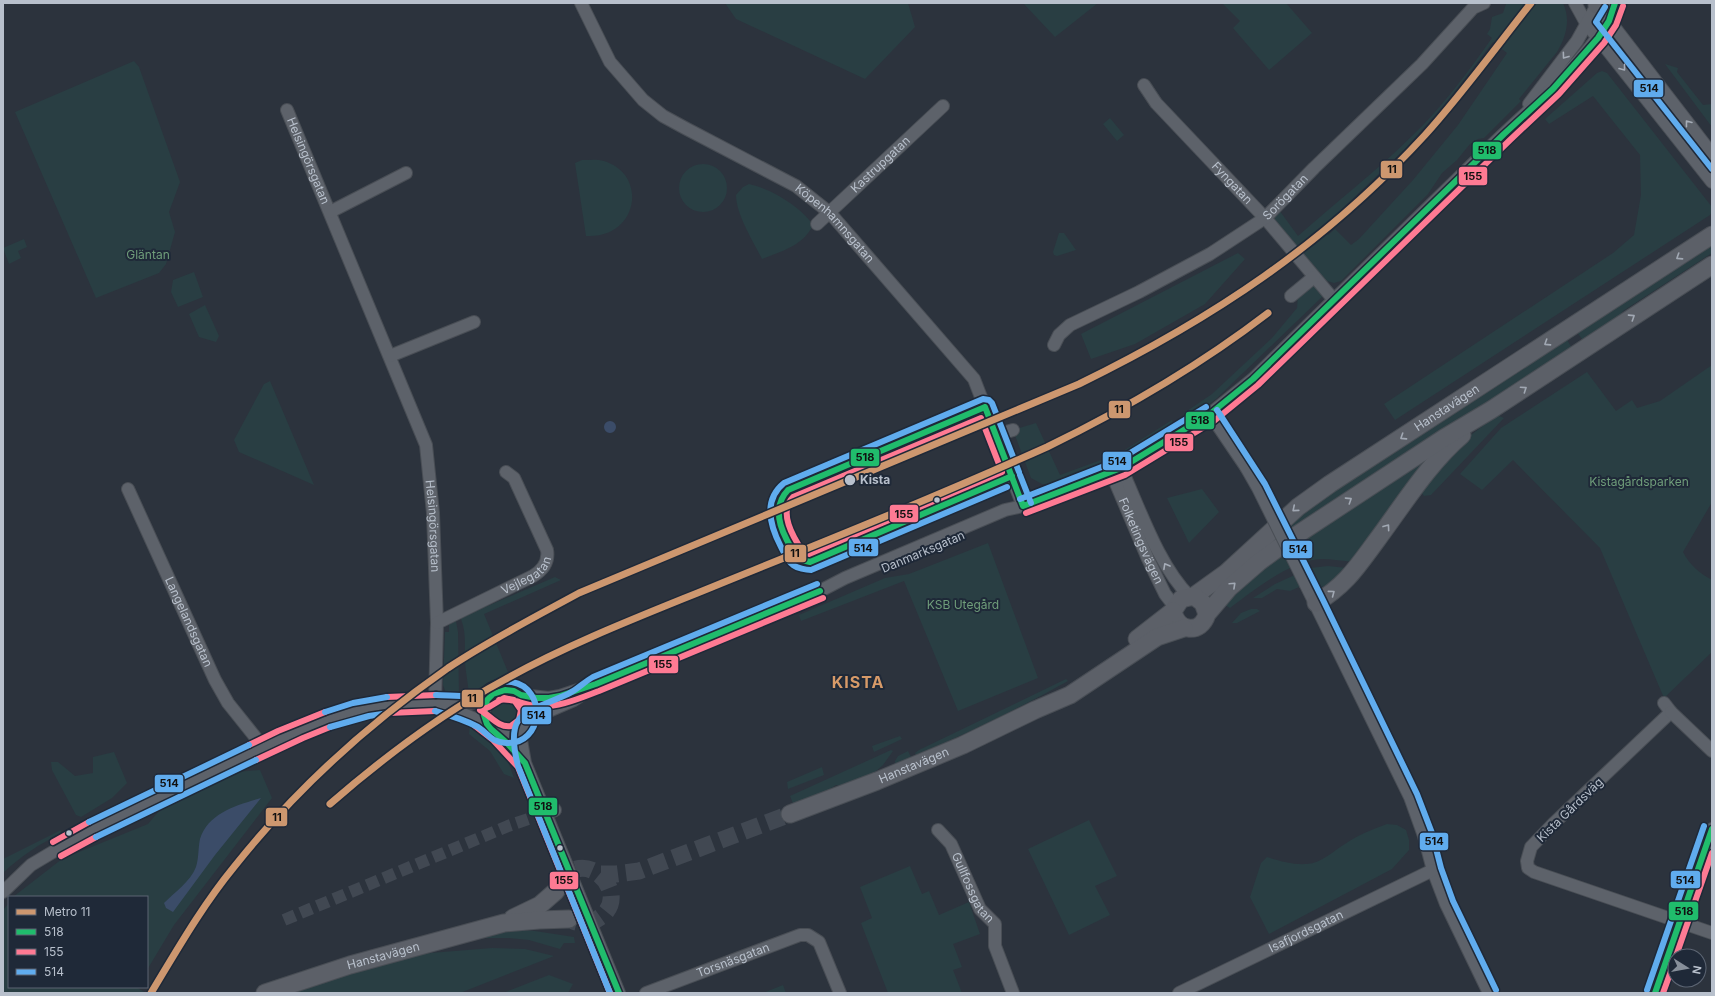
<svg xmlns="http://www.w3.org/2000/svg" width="1715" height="996" font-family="Inter,sans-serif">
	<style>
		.green { fill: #293e43; fill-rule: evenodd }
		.water { fill: #3b4c68 }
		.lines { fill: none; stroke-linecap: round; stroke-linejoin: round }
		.street-tunnel { stroke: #414852; stroke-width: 12; stroke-dasharray: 12 6; stroke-linecap: butt }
		.secondary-tunnel { stroke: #414852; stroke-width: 17; stroke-dasharray: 17 8; stroke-linecap: butt }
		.street-casing { stroke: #494e55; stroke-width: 14 }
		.secondary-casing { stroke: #494e55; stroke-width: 19 }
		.street { stroke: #5d626a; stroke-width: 12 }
		.secondary { stroke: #5c6068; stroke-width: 17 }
		.street-bridge-casing { stroke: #494e55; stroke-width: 14; stroke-linecap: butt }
		.street-bridge { stroke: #5d626a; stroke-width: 12 }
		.bus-1-casing { stroke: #1f2938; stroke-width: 9 }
		.bus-2-casing { stroke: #1f2938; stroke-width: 9 }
		.bus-3-casing { stroke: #1f2938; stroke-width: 9 }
		.bus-1 { stroke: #20bc6c; stroke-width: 6 }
		.bus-2 { stroke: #fe7a93; stroke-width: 6 }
		.bus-3 { stroke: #60acee; stroke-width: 6 }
		.metro-1-casing { stroke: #1f2938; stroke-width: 10 }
		.metro-1 { stroke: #cd976f; stroke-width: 7 }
		.oneway { stroke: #a6adb8 }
		.oneway2 { stroke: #a1a8b3 }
		.stop-dot { fill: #b8c0cc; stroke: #1f2938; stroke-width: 1.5 }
		.labels { text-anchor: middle; stroke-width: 4; stroke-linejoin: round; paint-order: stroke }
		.street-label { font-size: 12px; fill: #b8c0cc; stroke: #1f2938 }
		.park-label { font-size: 12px; fill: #6f9d7a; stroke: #1f2938 }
		.stop-label { font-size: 12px; font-weight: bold; fill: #b8c0cc; stroke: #1f2938; text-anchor: start }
		.district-label { font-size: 16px; font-weight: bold; letter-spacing: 1px; fill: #d79a68; stroke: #1f2938 }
		.line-badge { stroke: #1f2938; stroke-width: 1.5 }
		.pale-badge-label { font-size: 11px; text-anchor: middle; font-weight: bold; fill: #111 }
	</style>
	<rect width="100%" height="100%" fill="#2c333d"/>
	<path class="green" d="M725,3H908L915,27L865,79L736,19Z
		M1023,3H1098L1055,37Z
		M1222,3H1286L1312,33L1269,70L1233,28L1240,21Z
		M1509,3H1563C1571,20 1566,37 1557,52L1519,99L1521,101L1484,138L1478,139L1470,144L1457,160L1442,173L1428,194L1341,281L1334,283L1327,281L1275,223V216L1279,210L1298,236C1336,202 1377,171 1413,135C1443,106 1468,72 1492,38L1487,34L1490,29L1492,17L1503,13L1506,4ZM1493,42L1507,53L1458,125L1413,180L1359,239L1351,245L1335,229L1328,235L1322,228L1405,149L1445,104Z
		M134,61L139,67L180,182L169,212L175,232L166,264L159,273L96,298L15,112Z
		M1665,64L1678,68L1677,72L1703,105L1712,104V127Z
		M1602,71L1607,73L1712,207V212L1710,215L1395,420L1384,404L1613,253L1634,235L1641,195L1640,155L1593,96L1549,124L1545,119L1597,73Z
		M1110,118L1124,135L1117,141L1103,124Z
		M582,160C589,160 597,159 604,161C649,175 638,239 586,236L575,163Z
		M679 188a24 24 0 1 1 48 0a24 24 0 1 1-48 0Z
		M749,184C771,189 800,206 813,225C803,246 782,251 762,259C753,241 736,214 736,195L743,187Z
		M1059,233H1064L1076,250L1057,256L1054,255L1053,252Z
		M24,239L27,247L18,251L21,258L9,264L3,248Z
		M1712,244V253L1623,311L1615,323L1584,342L1577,332Z
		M1238,253L1245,259L1205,304L1135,344L1091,359L1081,334Z
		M194,272L203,297L178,307L171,292L173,280Z
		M1313,284L1323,296L1216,399L1188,420L1184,413L1212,394L1272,338L1297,308L1298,295Z
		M205,305L219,336L216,342L199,337L189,314Z
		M1566,338L1573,350L1294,531L1288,523L1320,498Z
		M1712,365V502L1683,552C1690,565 1699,573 1712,580V652L1664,698L1600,548L1513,460L1482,490L1460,474L1501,428L1587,372L1616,411L1632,400L1637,408L1660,401Z
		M270,381L314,485L239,452L234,440L264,384Z
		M1497,415L1504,418L1431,495L1424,496L1421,492L1454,448Z
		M1172,420L1174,425L1123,456L1048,484H1042L1031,478L1013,430L1036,423L1060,475L1120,453Z
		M1439,448L1353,562C1343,561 1332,559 1322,559C1291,560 1254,590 1230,608L1225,605L1266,563Z
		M1202,489L1219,512L1189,543L1167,498Z
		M988,543L1038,678L958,711L904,581L801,621L799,615L885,578L909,574Z
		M1328,566L1347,568L1332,583L1319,588L1315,580L1290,591L1277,589L1262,598H1253L1275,584L1310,568Z
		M555,577L561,580L484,614L508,672L469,695C468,684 466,673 465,663C464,648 467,634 461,619L462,617Z
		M1251,609H1257L1260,611L1237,623H1232L1241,613Z
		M456,621L458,632L459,695L446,693L443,685L445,632H449V625L452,622Z
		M1066,679L1068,681C1018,709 969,733 916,755L915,753L919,750Z
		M492 713a15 15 0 1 1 30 0a15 15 0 1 1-30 0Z
		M470,723L492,735L506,756L514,778L504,774L490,751L469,734Z
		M900,736L902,739L874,752L872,746Z
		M891,750L893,751L883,765L875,772L843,786L836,785L827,791L794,806L790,796Z
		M908,751L911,757L895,764V761L898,756Z
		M114,752L127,783L112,798L81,817L76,815L52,770L51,762H58L75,776L93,773V757Z
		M822,767L824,775L788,789L787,782Z
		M260,770L272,798L174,925L147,970V897H13L62,859L148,824L164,805L236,772Z
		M1089,820L1117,876L1095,886L1110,915L1069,935L1028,849Z
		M1387,824L1397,825L1406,830L1409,840V850L1392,869L1269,934L1250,897L1261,863L1267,857C1280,861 1293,865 1307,864C1322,863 1333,851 1345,844C1358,835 1373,829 1387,824Z
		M61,830V834C40,843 20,857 3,873V859Z
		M910,866L922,894L929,891L939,915L969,902L980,934L953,944L962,967L953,970L962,993H888L861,923L872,918L860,887Z
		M9,903V987H136L146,993H3V910Z
		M518,930L535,931L574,937L575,943H564L560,949L529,940L509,938H480L498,932Z
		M492,948L525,949L554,956L460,993H286L418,954Z
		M549,975L573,984L568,993H503Z
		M783,985L786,993H763Z"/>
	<path class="water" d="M604 427a6 6 0 1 1 12 0a6 6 0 1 1-12 0Z
		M261,798L215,855L173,912L166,908L164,903C175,892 190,882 196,867C199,858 198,848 200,839C208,813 237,805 261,798Z"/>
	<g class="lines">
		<path class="street-tunnel" d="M633,668L793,601
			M284,920L508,826L534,817"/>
		<path class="secondary-tunnel" d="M601,874H616L639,871L790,814
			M558,886C582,840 635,895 599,918C591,924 582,925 573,921"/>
		<g class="street-casing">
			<g id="street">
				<path id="s1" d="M581,3L610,62L643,100L663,116L685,128L796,186L830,213L974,379L1023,506"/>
				<path d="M1575,3L1586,23L1712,182"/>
				<path d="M1605,15L1712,154"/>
				<path id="s2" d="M1144,85L1156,103L1265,218L1334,300"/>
				<path d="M1529,104L1577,41L1597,5"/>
				<path id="s3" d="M287,110L426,445L433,513L437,623L435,703"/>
				<path d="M330,212L406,173"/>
				<path id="s4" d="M817,224L943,106"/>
				<path d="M1291,296L1314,277"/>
				<path id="s5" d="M1054,345L1059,335L1070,325L1139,292L1210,254L1265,218L1314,168L1422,64L1473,8L1484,3"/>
				<path d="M390,356L474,322"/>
				<path d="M1210,414L1246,467"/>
				<path d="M996,435L1013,430"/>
				<path d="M1121,468C1140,509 1158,565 1190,597"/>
				<path id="s6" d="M1111,472L1148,559L1165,594L1175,607"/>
				<path id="s7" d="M128,489L215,680L228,703L256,738L261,748"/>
				<path d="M1306,585L1410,797L1424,836L1433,870L1446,904L1489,993"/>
				<path d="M793,601L820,591L845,578L1005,510L1023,506L1121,468L1210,414L1253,379C1331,303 1409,227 1487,150C1531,107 1575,73 1609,21"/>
				<path id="s8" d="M437,623L533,576C543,570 549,562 547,550L514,478L506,472"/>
				<circle cx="507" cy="713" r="23"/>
				<path d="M521,695L549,698L560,696L596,684L633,668"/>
				<path d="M1664,703L1671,712L1554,823L1531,847L1527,861L1528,868L1534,872L1712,933"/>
				<path d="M444,706L487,724"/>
				<path d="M1671,712L1712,751"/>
				<path d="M528,720L574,700L586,692"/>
				<path d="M522,729L521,740L525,763L619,993"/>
				<path d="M498,734L524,763"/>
				<path d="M553,811L555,810"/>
				<path id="s9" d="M938,830L951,844L980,909L995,924V946L1013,993"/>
				<path d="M3,892L31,865L83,834L261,748L337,716L372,707L403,703H470L487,700"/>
				<path id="s10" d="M646,993L800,935H808L819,942L840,993"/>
				<path id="s11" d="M1179,993L1433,870"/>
				<path d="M1655,993L1712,829"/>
			</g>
		</g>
		<g class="secondary-casing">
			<g id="secondary">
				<path d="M1597,5L1598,3"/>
				<path d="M1609,21L1615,3"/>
				<path id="s12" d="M1194,596L1226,573L1298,507L1330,484L1712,235"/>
				<path d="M1316,603C1346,585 1357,567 1377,540C1403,505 1429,463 1462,435"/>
				<path d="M1207,614L1203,603L1194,596L1181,599L1173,611C1177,632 1201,635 1207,614L1229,588L1259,562L1289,540L1444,438L1491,410L1712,265"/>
				<path d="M1137,639L1173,611"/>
				<path id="s13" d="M790,814L877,781L963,745L1035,710L1070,695L1157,637L1184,628"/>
				<path d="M513,918L540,905L556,891"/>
				<path id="s14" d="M265,993L350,965L504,923L539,920L569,919"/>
			</g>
		</g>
		<use href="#street" class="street"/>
		<use href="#secondary" class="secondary"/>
		<g class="street-bridge-casing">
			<path id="street-bridge" d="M1246,467L1258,488L1306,585"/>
		</g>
		<use href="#street-bridge" class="street-bridge"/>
		<g class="bus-1-casing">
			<path id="bus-1" d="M985,407L788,490C768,511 785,539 798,559L810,562L1012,476
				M985,407L1023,506
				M1023,506L1121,468L1210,414L1253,379L1504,134L1553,89L1598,38L1609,21L1615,3
				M619,993L525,763L507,743L491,729L487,724L484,715L487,700L493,694L505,690L514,691L521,695L536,698H549L560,696L596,684L820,591
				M1655,993L1712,829"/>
		</g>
		<g class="bus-2-casing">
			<path id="bus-2" d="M981,418L1002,472L809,554L803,552C793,537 778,512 793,497Z
				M1026,513L1125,475L1214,421L1258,385L1510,140L1559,94L1604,43L1616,25L1623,6
				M387,697L436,695
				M504,698L514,700L521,710L519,720L511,726C498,728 491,716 480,710L489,707Z
				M499,700C511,697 523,705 536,706C558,708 578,699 599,691L823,598
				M389,713L435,711
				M475,726L493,740L518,767L610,993
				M249,745L278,731L325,712
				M256,760L303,738L330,727
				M53,842L89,822
				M61,856L96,837
				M1676,956L1712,853
				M1663,993L1675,960"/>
		</g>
		<g class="bus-3-casing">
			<path id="bus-3" d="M1605,7L1596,22L1712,169
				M1217,410L1265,484L1323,600L1417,794L1432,833L1441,868L1453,901L1496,990
				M1020,475L1031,503
				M1007,487L811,570C806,570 797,568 793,565C788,562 784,553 781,547C770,526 763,500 784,483L983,399L989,400L992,403L1019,472
				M1020,499L1117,461L1206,407
				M435,711C449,715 465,720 478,727C489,734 490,742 506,743C544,745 547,688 512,682C504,681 496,683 489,687C485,690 483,693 479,694C466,698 450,695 436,695
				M325,712L353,703L387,697
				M330,727L369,716L389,713
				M89,822L249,745
				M96,837L256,760
				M1647,990L1704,826
				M610,993L518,766C504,710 525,714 568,694C577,690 584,682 593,677L817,584"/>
		</g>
		<use href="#bus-1" class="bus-1"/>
		<use href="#bus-2" class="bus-2"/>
		<use href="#bus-3" class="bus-3"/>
		<g class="metro-1-casing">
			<path id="metro-1" d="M330,804C384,757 441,714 504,680C574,641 649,613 722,583C831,539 940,495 1047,447C1125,409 1199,366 1268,313
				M151,993C177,950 202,906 234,867C295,790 368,724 448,668C490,640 535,617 579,593L1079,384C1212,319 1324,245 1425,135C1463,93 1496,47 1531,3"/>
		</g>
		<use href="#metro-1" class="metro-1"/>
	</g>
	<defs><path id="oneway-chevron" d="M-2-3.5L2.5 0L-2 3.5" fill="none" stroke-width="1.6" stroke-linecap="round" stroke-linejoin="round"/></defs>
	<g class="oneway">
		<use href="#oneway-chevron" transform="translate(1565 56) rotate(126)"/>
		<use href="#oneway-chevron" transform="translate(1623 68) rotate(52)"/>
		<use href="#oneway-chevron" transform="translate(1688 123) rotate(-128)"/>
		<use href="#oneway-chevron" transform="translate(1166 566) rotate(-119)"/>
	</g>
	<g class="oneway2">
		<use href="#oneway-chevron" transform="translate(1679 257) rotate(147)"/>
		<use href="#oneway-chevron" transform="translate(1632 317) rotate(-33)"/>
		<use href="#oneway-chevron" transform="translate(1547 343) rotate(147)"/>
		<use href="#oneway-chevron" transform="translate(1524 389) rotate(-34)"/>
		<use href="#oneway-chevron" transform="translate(1403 437) rotate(147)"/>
		<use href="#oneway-chevron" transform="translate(1349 500) rotate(-33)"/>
		<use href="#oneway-chevron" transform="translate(1295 509) rotate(140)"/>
		<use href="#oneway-chevron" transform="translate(1387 527) rotate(-54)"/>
		<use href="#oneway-chevron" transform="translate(1233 585) rotate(-43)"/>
		<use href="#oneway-chevron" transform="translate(1332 593) rotate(-37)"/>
	</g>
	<g class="stop-dot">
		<circle cx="850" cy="480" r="6"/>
		<circle cx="937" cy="500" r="3.5"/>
		<circle cx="69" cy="833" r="3.5"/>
		<circle cx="560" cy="848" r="3.5"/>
	</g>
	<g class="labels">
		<g class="street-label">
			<text dy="4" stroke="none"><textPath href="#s3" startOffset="55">Helsingörsgatan</textPath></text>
			<text dy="4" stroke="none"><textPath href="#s4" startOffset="87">Kastrupgatan</textPath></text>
			<text dy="4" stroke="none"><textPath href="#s2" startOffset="132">Fyngatan</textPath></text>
			<text dy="4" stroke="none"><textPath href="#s5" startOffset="278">Sorögatan</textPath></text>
			<text dy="4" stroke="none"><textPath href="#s1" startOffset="346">Köpenhamnsgatan</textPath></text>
			<text dy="4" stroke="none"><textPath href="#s12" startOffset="316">Hanstavägen</textPath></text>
			<text dy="4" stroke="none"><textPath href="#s3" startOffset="444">Helsingörsgatan</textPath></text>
			<text dy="4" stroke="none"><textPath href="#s6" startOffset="75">Folketingsvägen</textPath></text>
			<text transform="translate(923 552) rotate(-23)" y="4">Danmarksgatan</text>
			<text dy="4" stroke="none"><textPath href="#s8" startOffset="102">Vejlegatan</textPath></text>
			<text dy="4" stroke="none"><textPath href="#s7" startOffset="146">Langelandsgatan</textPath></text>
			<text dy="4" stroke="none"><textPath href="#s13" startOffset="133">Hanstavägen</textPath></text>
			<text transform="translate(1570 810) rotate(-44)" y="4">Kista Gårdsväg</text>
			<text dy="4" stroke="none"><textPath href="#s9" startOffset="68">Gullfossgatan</textPath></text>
			<text dy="4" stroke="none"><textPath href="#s11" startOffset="141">Isafjordsgatan</textPath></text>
			<text dy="4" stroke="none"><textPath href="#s14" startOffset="124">Hanstavägen</textPath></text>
			<text dy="4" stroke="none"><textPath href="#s10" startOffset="93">Torsnäsgatan</textPath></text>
		</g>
		<g class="park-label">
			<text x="148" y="259">Gläntan</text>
			<text x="1639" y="486">Kistagårdsparken</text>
			<text x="963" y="609">KSB Utegård</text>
		</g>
		<g class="stop-label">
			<text x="860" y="484">Kista</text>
		</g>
		<g class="district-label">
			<text x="858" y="688">KISTA</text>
		</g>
	</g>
	<g class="line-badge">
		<rect x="1633" y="79" width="31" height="19" rx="4" fill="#60acee"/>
		<rect x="1472" y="141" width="30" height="19" rx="4" fill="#20bc6c"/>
		<rect x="1380" y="160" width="23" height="19" rx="4" fill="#cd976f"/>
		<rect x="1458" y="166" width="30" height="20" rx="4" fill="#fe7a93"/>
		<rect x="1108" y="400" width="23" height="19" rx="4" fill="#cd976f"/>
		<rect x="1185" y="411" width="30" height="19" rx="4" fill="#20bc6c"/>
		<rect x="1164" y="433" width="30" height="19" rx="4" fill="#fe7a93"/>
		<rect x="850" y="448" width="30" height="19" rx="4" fill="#20bc6c"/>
		<rect x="1102" y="451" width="30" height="20" rx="4" fill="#60acee"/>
		<rect x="889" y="504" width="30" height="19" rx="4" fill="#fe7a93"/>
		<rect x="848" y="538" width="31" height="19" rx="4" fill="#60acee"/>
		<rect x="1282" y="540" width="31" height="19" rx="4" fill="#60acee"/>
		<rect x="784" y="544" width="23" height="19" rx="4" fill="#cd976f"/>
		<rect x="648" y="655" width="31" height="19" rx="4" fill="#fe7a93"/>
		<rect x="461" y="689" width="23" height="19" rx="4" fill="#cd976f"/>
		<rect x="521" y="706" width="31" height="19" rx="4" fill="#60acee"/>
		<rect x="154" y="774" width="30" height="19" rx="4" fill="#60acee"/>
		<rect x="528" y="797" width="30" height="19" rx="4" fill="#20bc6c"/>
		<rect x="265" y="807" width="23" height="20" rx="4" fill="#cd976f"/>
		<rect x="1419" y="832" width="30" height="19" rx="4" fill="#60acee"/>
		<rect x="1670" y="870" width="31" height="19" rx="4" fill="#60acee"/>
		<rect x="549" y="871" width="30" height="19" rx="4" fill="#fe7a93"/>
		<rect x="1668" y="901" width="31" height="20" rx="4" fill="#20bc6c"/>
	</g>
	<g class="pale-badge-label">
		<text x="1649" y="92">514</text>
		<text x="1487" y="154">518</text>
		<text x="1392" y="173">11</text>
		<text x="1473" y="180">155</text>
		<text x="1119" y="413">11</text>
		<text x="1200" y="424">518</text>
		<text x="1179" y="446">155</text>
		<text x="865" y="461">518</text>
		<text x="1117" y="465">514</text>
		<text x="904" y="518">155</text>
		<text x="863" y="552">514</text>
		<text x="1298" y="553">514</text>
		<text x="795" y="557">11</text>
		<text x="663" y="668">155</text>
		<text x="472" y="702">11</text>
		<text x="536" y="719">514</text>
		<text x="169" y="787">514</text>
		<text x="543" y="810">518</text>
		<text x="277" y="821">11</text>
		<text x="1434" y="845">514</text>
		<text x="1685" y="884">514</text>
		<text x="564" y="884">155</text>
		<text x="1684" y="915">518</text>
	</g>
	<rect width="1715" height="996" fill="none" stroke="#b8c0cc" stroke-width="8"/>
	<rect x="8" y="896" width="140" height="92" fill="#1f2938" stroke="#5c6573"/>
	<rect x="16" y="909" width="20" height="6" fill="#cd976f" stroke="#5c6573"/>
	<text x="44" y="916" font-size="12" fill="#b8c0cc">Metro 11</text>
	<rect x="16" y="929" width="20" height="6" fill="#20bc6c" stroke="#5c6573"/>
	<text x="44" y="936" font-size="12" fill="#b8c0cc">518</text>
	<rect x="16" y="949" width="20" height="6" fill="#fe7a93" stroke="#5c6573"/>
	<text x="44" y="956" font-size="12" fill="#b8c0cc">155</text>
	<rect x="16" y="969" width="20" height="6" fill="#60acee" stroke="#5c6573"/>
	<text x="44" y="976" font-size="12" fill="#b8c0cc">514</text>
	<g transform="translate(1687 968) rotate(101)"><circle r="19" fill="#1f2938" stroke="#5c6573"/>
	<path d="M0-3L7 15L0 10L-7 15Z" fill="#878f9a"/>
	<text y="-6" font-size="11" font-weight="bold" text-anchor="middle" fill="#b8c0cc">N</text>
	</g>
</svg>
